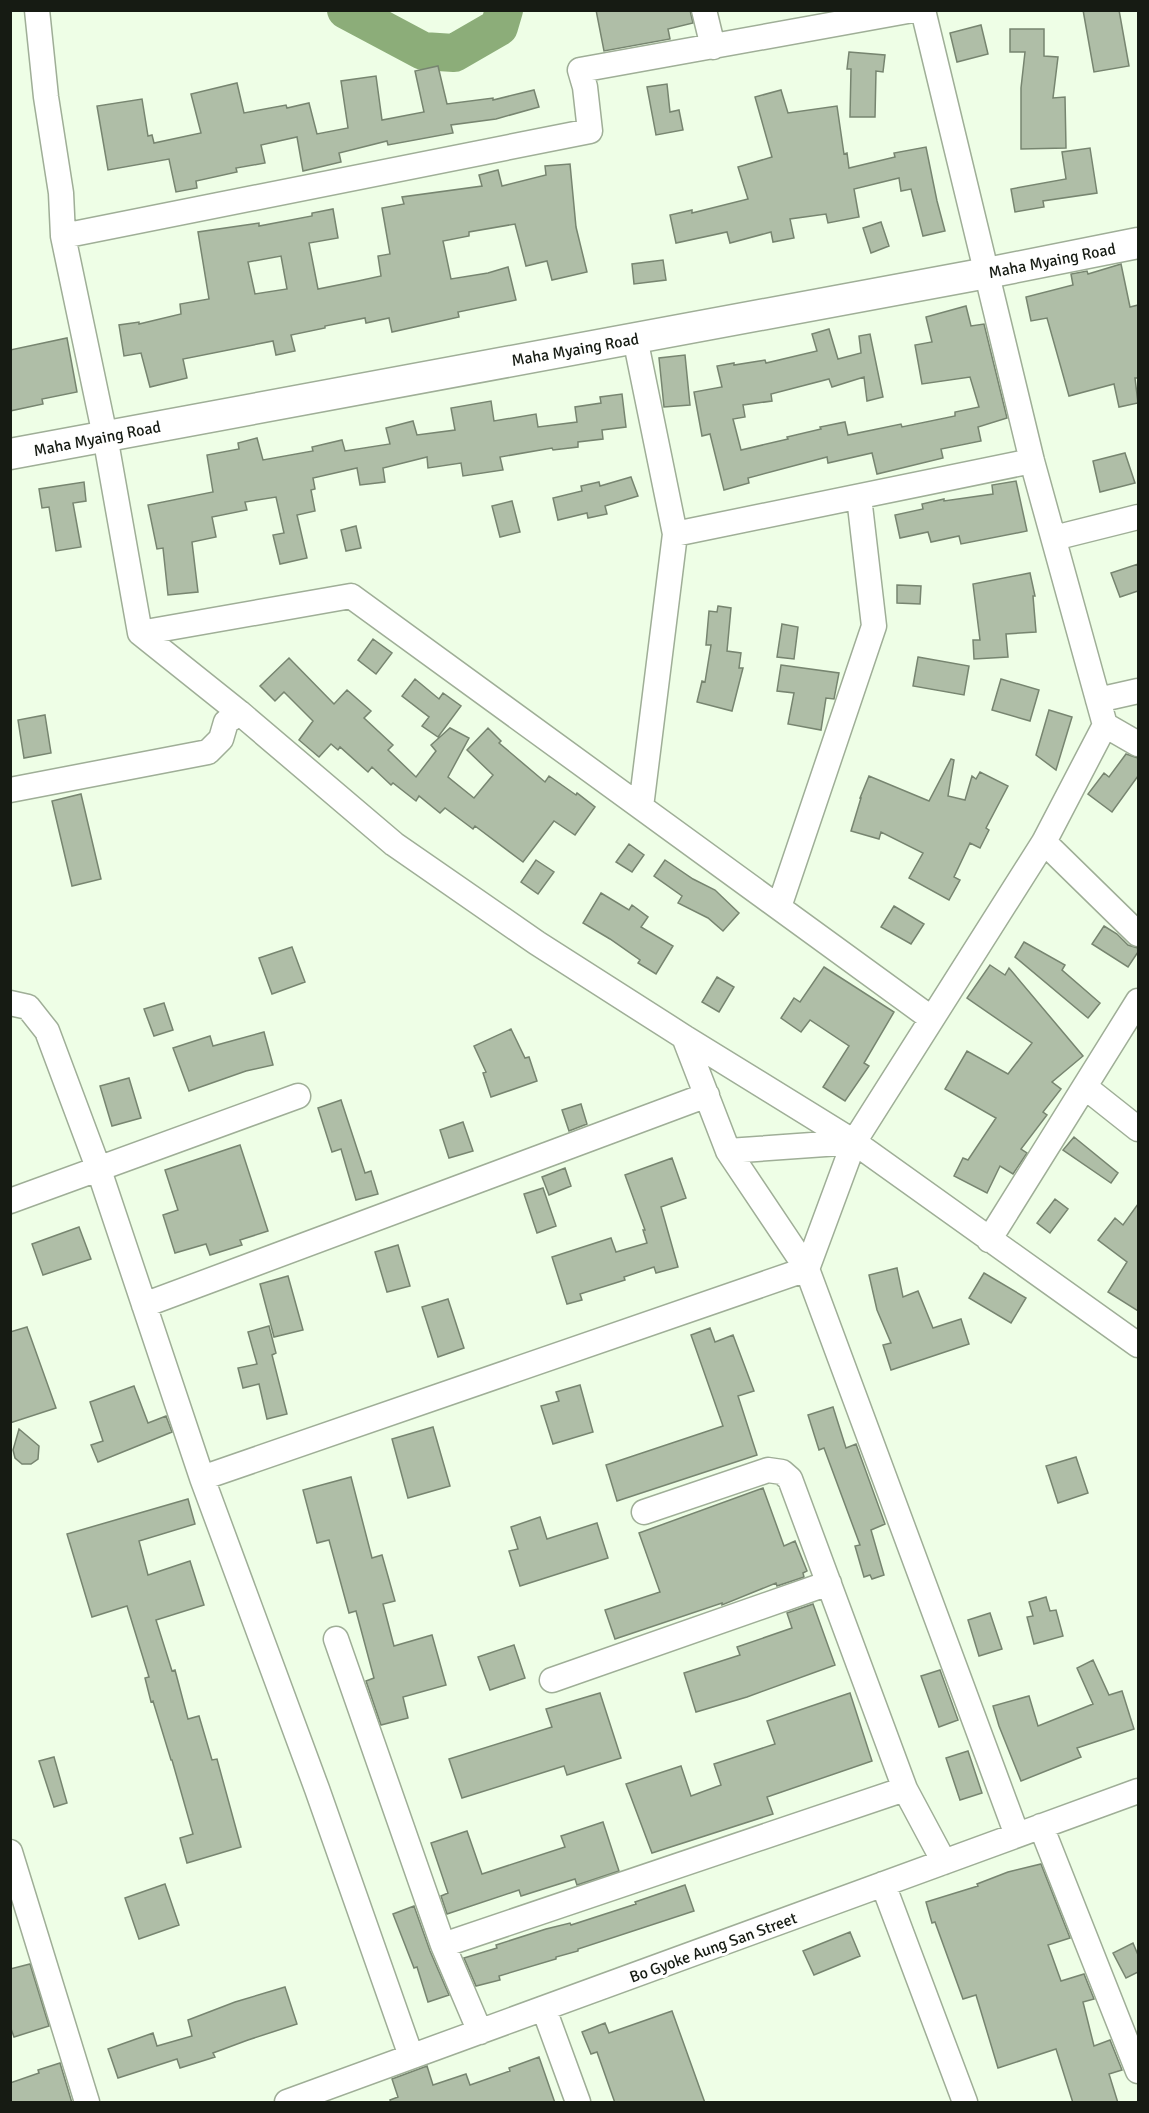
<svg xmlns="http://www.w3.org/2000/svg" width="1149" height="2113" font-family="Signika,sans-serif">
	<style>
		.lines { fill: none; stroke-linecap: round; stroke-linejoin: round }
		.river { stroke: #8cad79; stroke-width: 38 }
		.building { fill: #afbea7; stroke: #778570; stroke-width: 1.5; fill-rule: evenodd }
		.minor-casing { stroke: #9fae97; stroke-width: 27 }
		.tertiary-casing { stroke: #9fae97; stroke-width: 33 }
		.minor { stroke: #fff; stroke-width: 24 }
		.tertiary { stroke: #fff; stroke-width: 30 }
		.labels { text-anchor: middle; stroke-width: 6; stroke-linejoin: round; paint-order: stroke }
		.street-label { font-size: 16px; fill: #161b13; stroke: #fff }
	</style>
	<rect width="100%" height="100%" fill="#eefee6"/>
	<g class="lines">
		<path class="river" d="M346,10L423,51L454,53L499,27L504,10"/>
	</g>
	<path class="building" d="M596,10H690L693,23L668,29L670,39L604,51Z
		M1083,10H1119L1129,66L1094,72Z
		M981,25L988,54L957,62L950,33Z
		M1010,29H1044V56L1058,57L1053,98L1065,97L1066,148L1021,149V88L1025,52H1010Z
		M849,52L885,55L883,72L876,71L875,117H850L851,69H847Z
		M438,66L447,104L493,98V100L534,90L539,107L496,119L451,125L453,133L388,145L387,141L339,153L341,162L303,171L297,137L261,145L265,163L236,168L237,172L196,181L197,188L176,192L169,159L108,170L97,106L142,99L148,136L152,135L154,143L201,133L191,94L237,83L244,113L286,105L287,108L309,103L317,134L348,128L341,81L376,76L382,120L424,112L415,71Z
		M667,84L670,112L679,110L683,130L656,135L647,87Z
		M781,90L788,113L837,106L844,154L847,153L849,168L895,157L894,153L926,147L937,201L945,231L923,236L911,189L901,191L899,178L854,189L859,217L828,223L826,214L790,219L794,238L773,242L771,232L730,243L727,232L676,243L670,215L692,210V213L748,199L738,167L772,157L755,97Z
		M1090,148L1097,193L1043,201L1044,207L1015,212L1011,189L1066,179L1062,152Z
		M570,164L576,227L587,272L552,280L547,261L526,266L515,224L469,232V236L443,241L451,279L488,273L508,267L516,300L458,312L459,317L392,332L389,318L366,323L365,318L325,326V328L291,335L295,351L276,355L273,341L183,359L187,378L150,387L141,353L124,356L119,325L139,322V324L181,314L180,304L209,299L198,232L259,223V226L312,216V213L333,209L338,238L309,243L318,289L358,281L381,276L378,256L390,254L382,208L404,204L402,197L482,186L479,175L498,170L502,186L546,175L545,166ZM281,256L287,289L255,294L248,262Z
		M881,222L889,246L871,253L863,228Z
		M663,260L666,280L634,284L632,264Z
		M1121,264L1130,307L1138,305V378H1135L1138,403L1119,407L1114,384L1069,396L1047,318L1031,321L1026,297L1073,285L1071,274L1087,271L1088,274Z
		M966,306L971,326L984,324L1007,418L978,427L981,441L941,449L943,458L877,474L872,453L828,463L827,457L748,478L749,483L724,490L710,434L702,436L694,392L722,387L717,366L734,363V365L765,360L766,363L817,351L812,334L829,329L838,359L861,353L859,336L870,334L883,397L867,401L864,377L832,387L829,379L771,394L772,401L743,405L745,417L733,419L741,450L788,439L787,437L821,429L820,427L845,422L848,435L901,424L902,427L955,416V412L979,407L970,377L922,384L915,345L932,342L926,317Z
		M67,338L77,392L42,399L43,404L10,411V350Z
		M685,355L690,405L664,407L659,358Z
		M622,394L626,427L602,430L603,439L578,442V447L553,450L552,448L500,457L503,470L463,476L461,463L428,468L427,457L383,468L385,482L360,485L357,468L313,478L315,489L311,490L315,511L297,515L307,558L280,564L273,535L284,533L276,497L245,502L247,510L212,517L216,537L192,542L198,592L168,595L163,548L157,549L148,505L213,492L207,455L239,449L238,443L257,438L263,460L313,451L312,447L342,440L345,451L390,444L386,428L413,421L417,435L455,430L451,408L491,401L494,421L536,414L538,427L577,422L575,407L601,403L600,397Z
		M1125,453L1135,483L1100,492L1093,461Z
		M631,477L638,496L605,506L607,514L588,518L587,513L558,520L553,498L582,491L581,486L599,482L600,486Z
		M1016,481L1027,531L961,544L959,536L931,542L928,532L900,538L895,515L923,509L922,504L944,499V501L993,494L992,485Z
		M84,482L86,501L73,503L81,547L56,551L49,507L42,508L39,489Z
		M512,501L520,532L500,537L492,506Z
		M356,526L361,548L346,551L341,530Z
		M1138,564V591L1120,597L1111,573Z
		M1030,573L1035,596H1033L1036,632L1006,634L1008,657L974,659L973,640H980L973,584Z
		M897,585L921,586L920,604L897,603Z
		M718,606L731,608L727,651L741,653L739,668H743L732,711L697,702L702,681L705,682L711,645H706L709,611L717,612Z
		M782,624L798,627L794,659L777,657Z
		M373,639L392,653L376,674L358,660Z
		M918,657L969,666L964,695L913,686Z
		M289,658L334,704L347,690L371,711L364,718L393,745L388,750L416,777L436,751L431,745L450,728L469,738L448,777L474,798L493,775L467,750L488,728L501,741L499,743L545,782L549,776L576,795L577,793L595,807L575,835L554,821L523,862L475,826L473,829L445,808L440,813L419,796L416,801L393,783L391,785L372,767L368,772L340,747L338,750L331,744L319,757L299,740L313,721L284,692L275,701L260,686Z
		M781,665L839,673L834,699L826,698L821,730L788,724L794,693L777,691Z
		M415,679L439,699L443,693L461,706L438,737L422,726L429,717L402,696Z
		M1001,679L1039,690L1030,721L992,710Z
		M1049,710L1072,717L1056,770L1036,755Z
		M45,715L51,753L24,758L18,720Z
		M1126,754L1138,758V776L1112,812L1088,794L1104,773L1109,777Z
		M951,759L954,760L948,796L965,800L972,776L976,779L980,772L1008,786L986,828L989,830L980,848L970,843L954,877L960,880L949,900L909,878L923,853L881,832L879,839L851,831L861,798H860L869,776L929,801Z
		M81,794L101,879L72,886L52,801Z
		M629,844L644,855L632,872L616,862Z
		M536,860L554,872L538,894L521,882Z
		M665,860L693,879L715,890L739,913L723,931L708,918L678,903L682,896L654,876Z
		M601,893L629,910L632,905L648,917L641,927L673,946L656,974L638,963L640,960L610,939L583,923Z
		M894,906L924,924L911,944L881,927Z
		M1104,926L1117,934L1128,945L1138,948V952L1128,967L1092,944Z
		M1024,942L1065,965L1062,970L1100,1003L1088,1018L1015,957Z
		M292,947L305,982L272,994L259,958Z
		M990,965L1005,975L1009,968L1083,1056L1052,1082L1061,1089L1043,1112L1047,1115L1021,1149L1027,1153L1013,1174L1000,1166L987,1193L954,1176L963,1158L968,1160L996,1118L945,1089L967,1051L1008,1074L1032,1043L967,998Z
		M824,967L894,1012L864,1063L869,1066L845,1101L823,1087L849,1046L810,1020L801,1032L781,1018L794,998L800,1002Z
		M717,977L734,987L719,1012L702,1002Z
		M164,1003L173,1030L154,1036L144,1009Z
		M511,1029L525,1058L529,1057L537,1081L491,1097L483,1073L486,1072L474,1046Z
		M264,1032L273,1065L246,1071L189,1091L173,1048L210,1036L213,1046Z
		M129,1078L141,1118L112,1126L100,1086Z
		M341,1100L365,1173L371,1171L378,1194L356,1200L341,1149L332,1152L318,1108Z
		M581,1104L587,1124L569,1131L562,1110Z
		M463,1122L473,1151L449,1158L440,1130Z
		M1074,1137L1118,1173L1111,1183L1063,1150Z
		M240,1145L268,1231L240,1240L242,1245L210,1255L206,1244L175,1253L163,1215L178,1210L165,1170Z
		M672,1158L686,1198L661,1207L678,1267L656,1273L654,1267L624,1277L625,1280L580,1294L582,1300L567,1304L552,1257L611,1238L616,1252L647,1243L643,1230H645L625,1175Z
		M565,1168L571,1186L549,1195L542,1177Z
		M543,1188L556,1226L537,1233L524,1194Z
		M1055,1199L1068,1209L1050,1233L1037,1223Z
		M1138,1204V1311L1108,1292L1127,1262L1098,1240L1115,1218L1123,1225Z
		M79,1227L91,1259L43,1275L32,1244Z
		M398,1245L410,1286L387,1292L375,1252Z
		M897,1268L903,1297L918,1291L933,1328L961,1319L969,1344L891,1370L883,1345L891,1343L877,1310L869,1275Z
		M984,1273L1026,1298L1011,1323L969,1298Z
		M288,1276L303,1330L274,1337L260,1284Z
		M448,1299L464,1348L438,1357L422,1307Z
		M269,1326L276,1353L272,1355L287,1414L267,1419L259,1384L243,1388L238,1368L257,1364L248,1332Z
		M27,1327L56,1408L10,1423V1332Z
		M710,1328L715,1342L733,1335L754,1391L738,1396L757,1455L617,1501L606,1465L723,1426L691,1335Z
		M580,1385L593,1432L553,1444L541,1406L559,1401L556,1392Z
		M134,1386L148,1423L166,1416L172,1432L98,1462L91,1445L103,1441L90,1402Z
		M833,1407L846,1448L856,1444L885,1524L871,1530L884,1575L872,1579L870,1575L864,1577L855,1546L860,1545L824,1448L819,1450L808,1415Z
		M433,1427L450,1486L408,1498L392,1439Z
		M19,1429L39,1446L38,1459L31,1464H22L15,1458L13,1450Z
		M1076,1457L1088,1493L1058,1503L1046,1466Z
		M351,1477L372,1558L382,1555L395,1601L383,1604L394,1646L432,1635L446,1685L403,1697L408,1718L381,1725L366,1681L374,1678L356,1611L349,1613L329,1540L317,1543L303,1490Z
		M763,1488L784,1546L795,1541L807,1571L803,1573L804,1577L777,1586L776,1583L722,1605V1603L615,1639L605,1610L660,1592L639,1533Z
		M188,1499L195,1524L139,1541L148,1575L190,1561L204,1605L156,1620L172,1671L175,1670L188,1719L199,1716L212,1760L217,1759L241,1847L187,1863L180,1838L193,1834L172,1760H171L153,1701L151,1702L145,1678L149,1677L127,1606L92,1617L67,1534Z
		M540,1517L547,1539L597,1523L608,1558L520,1586L509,1551L518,1549L511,1527Z
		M1046,1597L1050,1611L1056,1610L1063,1636L1034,1644L1027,1617L1033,1616L1029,1602Z
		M813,1604L835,1665L747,1697L696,1712L684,1673L740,1655L737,1647L792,1628L787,1613Z
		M990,1613L1002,1649L979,1656L968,1620Z
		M514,1645L525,1678L490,1690L478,1657Z
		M1093,1660L1109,1695L1122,1691L1134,1729L1077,1748L1081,1757L1021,1781L999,1726L993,1706L1029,1696L1038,1726L1093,1704L1077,1668Z
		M940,1670L958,1720L939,1727L921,1676Z
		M600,1693L621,1758L567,1775L564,1766L462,1798L449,1759L552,1727L546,1709Z
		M850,1693L872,1761L767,1797L773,1814L652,1853L626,1784L681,1766L691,1796L721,1785L714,1764L775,1744L767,1721Z
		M968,1751L982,1793L960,1800L946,1758Z
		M54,1757L67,1803L54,1807L39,1761Z
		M603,1822L619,1871L577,1885L575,1879L521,1896L519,1890L447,1914L441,1896L448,1893L431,1843L467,1831L482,1874L565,1847L561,1836Z
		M1041,1864L1070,1938L1048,1945L1061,1981L1084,1974L1094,1999L1083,2002L1094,2046L1110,2040L1122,2070L1109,2074L1118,2103H1073L1056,2049L998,2068L976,1995L963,1999L935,1922L932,1923L926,1902L978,1886L977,1884L1008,1872Z
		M165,1884L179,1925L139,1939L125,1898Z
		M685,1885L694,1911L578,1949V1951L556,1957V1959L499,1976L500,1980L476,1986L464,1958L497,1948L496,1945L546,1929L570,1923L571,1925L636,1904L635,1902Z
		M414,1906L430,1951L449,1995L428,2002L417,1967L414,1968L393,1914Z
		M850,1932L860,1956L814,1975L803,1951Z
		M1133,1943L1138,1955V1972L1126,1978L1113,1953Z
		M30,1964L49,2026L14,2037L10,2026V1969Z
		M285,1987L297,2024L248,2040L213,2053L215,2057L180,2068L177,2059L118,2078L108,2049L153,2033L157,2046L192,2036L188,2020L235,2002Z
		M672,2011L705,2103H615L597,2052L591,2054L582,2032L605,2023L609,2033Z
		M539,2057L555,2103H391L390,2100L398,2097L392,2079L427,2066L433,2085L466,2074L470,2085L510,2071L509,2068Z
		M60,2063L72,2103H10V2083L39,2073L38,2070Z"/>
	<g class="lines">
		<g class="minor-casing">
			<path id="minor" d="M37,10L46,97L61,193L63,236L105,436L140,633L240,713L394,844L537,943L684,1037L854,1142L1138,1345
				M704,10L713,47
				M63,236L590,131L585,87L580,70L913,10
				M635,338L675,534L641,807
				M675,534L1032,461
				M1054,538L1138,517
				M140,633L351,596L932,1019
				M1098,700L1138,691
				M1105,725L1138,744
				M10,790L208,752L221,739L226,722L240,713
				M1044,842L1138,934
				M779,907L874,626L859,497
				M10,1003L28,1007L47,1031L99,1170L202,1478L317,1789L411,2056
				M684,1037L728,1151L807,1269L1017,1835
				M1085,1087L1138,1129
				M728,1151L854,1142
				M10,1201L298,1096
				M989,1240L1138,1001
				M807,1269L854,1142L1044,842L1105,725L1032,461L923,10
				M144,1305L707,1095
				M202,1478L807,1269
				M644,1512L768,1470L782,1472L790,1479L905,1789L944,1862
				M336,1639L443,1945
				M552,1680L829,1583
				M1041,1826L1138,2071
				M10,1852L87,2102
				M883,1884L965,2102
				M544,2009L578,2102
				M480,2032L443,1945L905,1789
				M287,2102L1138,1791"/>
		</g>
		<g class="tertiary-casing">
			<path id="tertiary" d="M10,454L987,273L1138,243"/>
		</g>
		<use href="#minor" class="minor"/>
		<use href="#tertiary" class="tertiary"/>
	</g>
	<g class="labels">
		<g class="street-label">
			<text transform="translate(1052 260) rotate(-11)" y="6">Maha Myaing Road</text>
			<text transform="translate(575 349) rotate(-10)" y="6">Maha Myaing Road</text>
			<text transform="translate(97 438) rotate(-11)" y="6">Maha Myaing Road</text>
			<text transform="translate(713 1947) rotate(-20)" y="6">Bo Gyoke Aung San Street</text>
		</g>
	</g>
	<rect width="1149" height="2113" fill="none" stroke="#161b13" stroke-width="24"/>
</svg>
